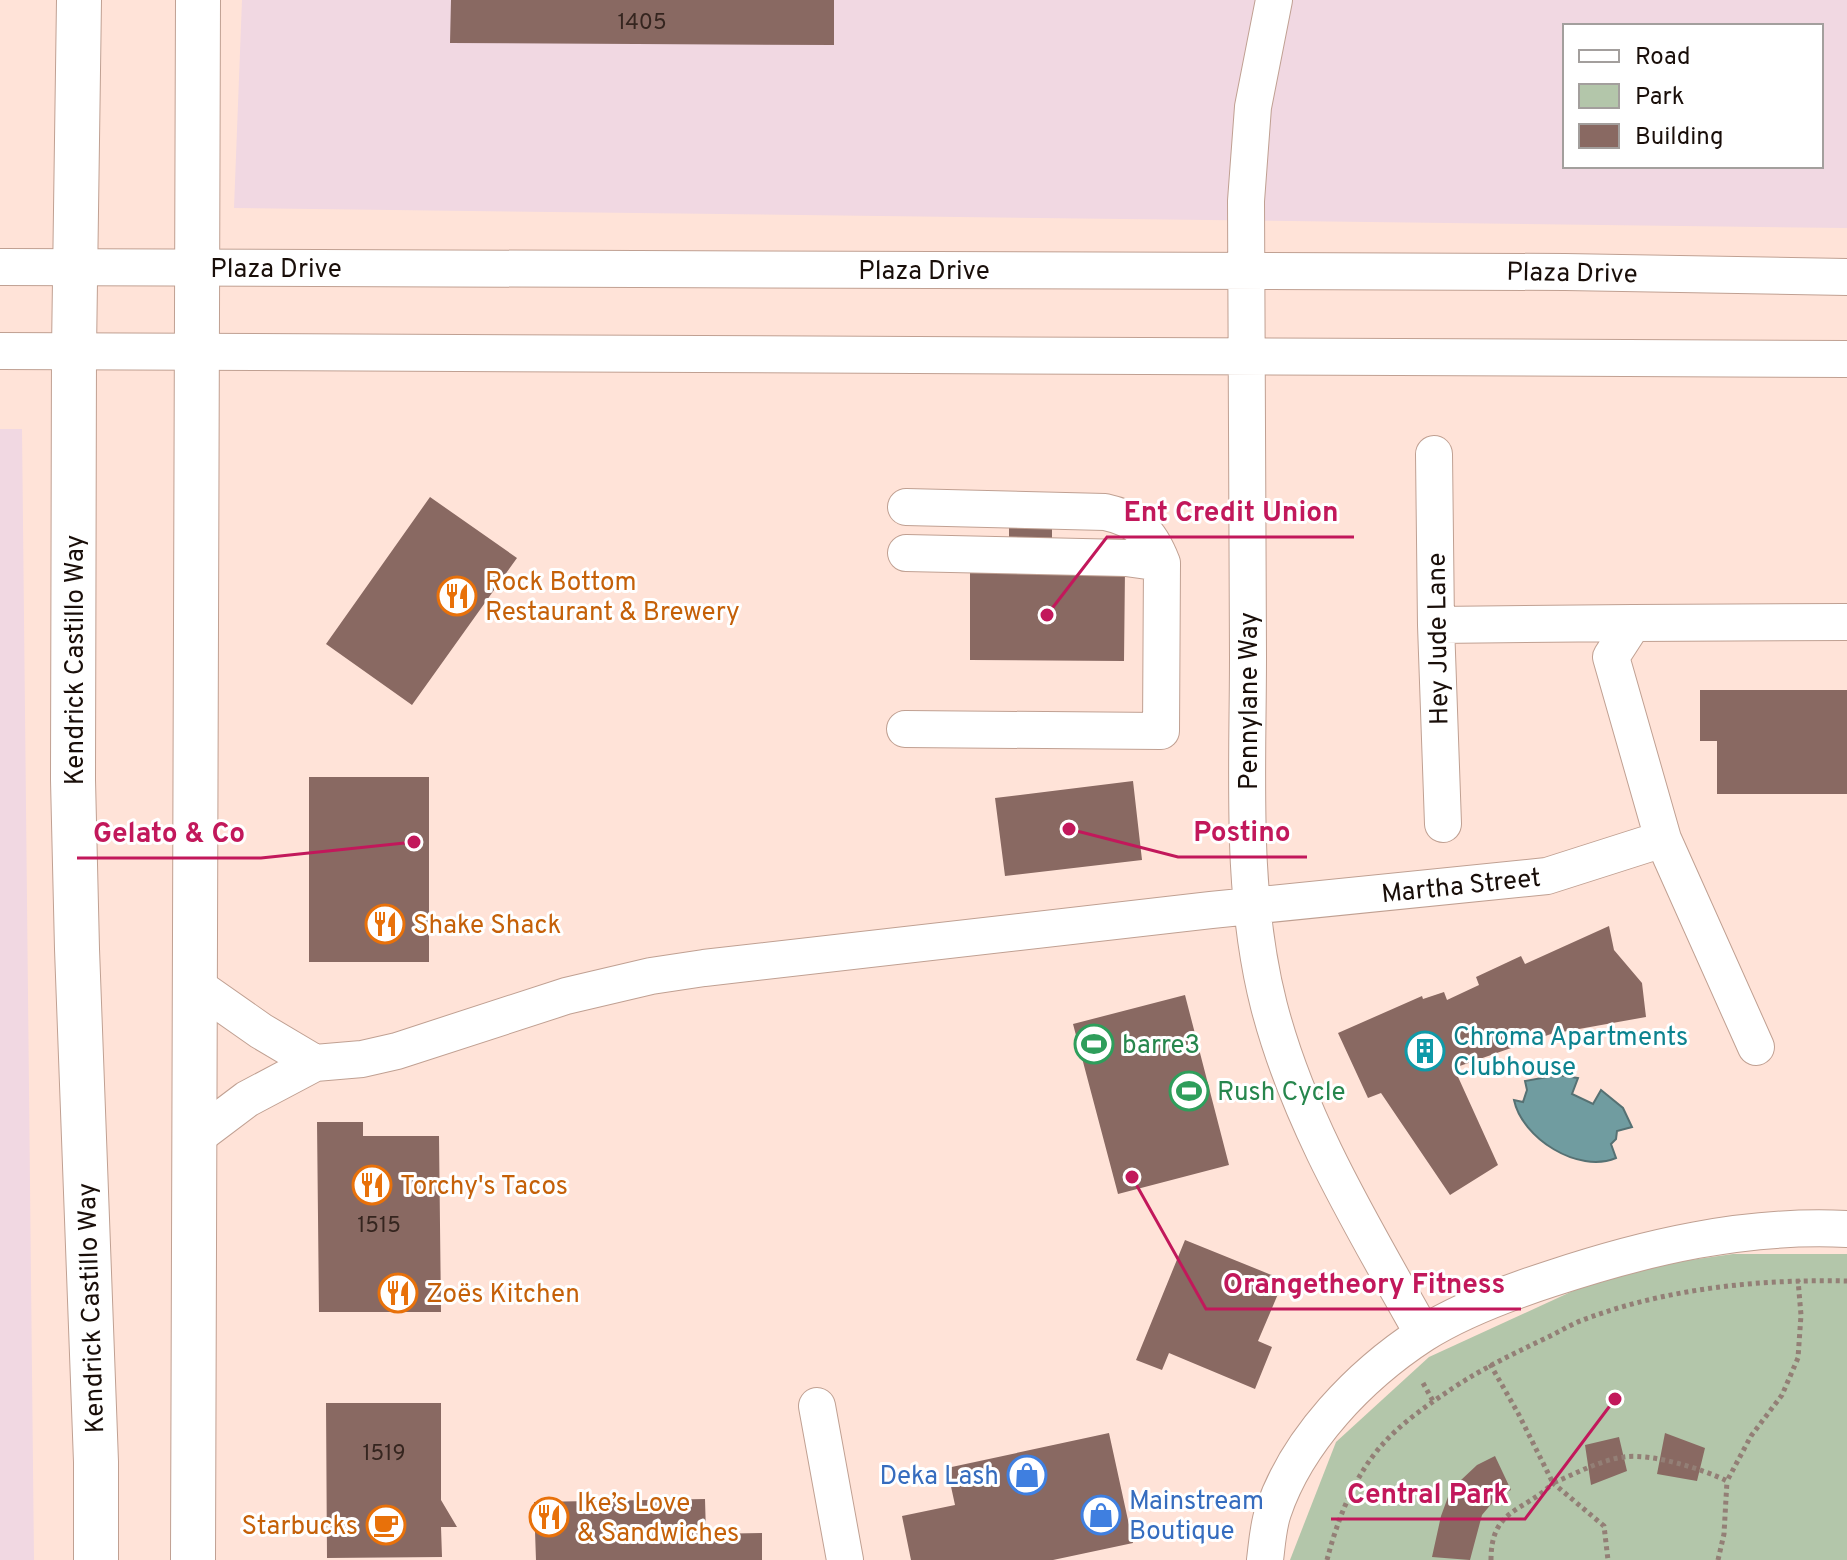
<svg xmlns="http://www.w3.org/2000/svg" width="1847" height="1560" font-family="Overpass,sans-serif">
	<style>
		.commercial { fill: #f1d8e2; fill-rule: evenodd }
		.green { fill: #b3c6aa }
		.water { fill: #709ca0; stroke: #567173; stroke-width: 2 }
		.building { fill: #896962 }
		.lines { fill: none; stroke-linecap: round; stroke-linejoin: round }
		.minor-casing { stroke: #c0a092; stroke-width: 38 }
		.major-casing { stroke: #c0a092; stroke-width: 46 }
		.path { stroke: #937f76; stroke-width: 5; stroke-dasharray: 4 4; stroke-linecap: butt }
		.minor { stroke: #fff; stroke-width: 36 }
		.major { stroke: #fff; stroke-width: 44 }
		.labels { text-anchor: middle; stroke-width: 6; stroke-linejoin: round; paint-order: stroke }
		.number-label { font-size: 22px; fill: #35251f }
		.street-label { font-size: 26px; fill: #190e09; stroke: #fff }
		.food-label { font-size: 26px; fill: #c56008; stroke: #fff; text-anchor: start }
		.culture-label { font-size: 26px; fill: #0d838f; stroke: #fff; text-anchor: start }
		.leisure-label { font-size: 26px; fill: #27864d; stroke: #fff; text-anchor: start }
		.shop-label { font-size: 26px; fill: #366cbe; stroke: #fff; text-anchor: end }
		.leader { fill: none; stroke: #c2185b; stroke-width: 3 }
		.callout-dot { fill: #c2185b; stroke: #fff; stroke-width: 3 }
		.callout-label { font-size: 28px; text-anchor: middle; font-weight: bold; fill: #c2185b; stroke: #fff; stroke-width: 6; stroke-linejoin: round; paint-order: stroke }
	</style>
	<rect width="100%" height="100%" fill="#ffe3d8"/>
	<path class="commercial" d="M242,0H1847V228L234,208ZM1565,26H1821V166H1565Z
		M0,429H22L34,1560H0Z"/>
	<path class="green" d="M1733,1254H1847V1560H1290L1336,1442L1429,1357L1588,1284L1669,1263Z"/>
	<path class="water" d="M1558,1075L1578,1078L1572,1094L1593,1104L1601,1090L1623,1108L1632,1127L1617,1131L1616,1139L1611,1144L1616,1158C1578,1174 1522,1138 1514,1100L1523,1102L1527,1090L1525,1081Z"/>
	<path class="building" d="M451,0H834V45L450,43Z
		M430,497L517,558L412,705L326,644Z
		M1009,517H1052V569H1125L1124,661L970,660V569H1009Z
		M1700,690H1847V794H1717V741H1700Z
		M309,777H429V962H309Z
		M1133,781L1142,860L1005,876L995,798Z
		M1609,926L1614,950L1642,983L1646,1017L1551,1034L1454,1068L1498,1165L1450,1195L1381,1093L1368,1098L1338,1033L1422,996L1423,999L1444,992L1447,1000L1479,985L1476,977L1521,956L1525,964Z
		M1185,995L1229,1165L1118,1194L1073,1024Z
		M317,1122H363V1136H439L441,1312H319Z
		M1185,1240L1284,1280L1258,1341L1272,1347L1255,1389L1169,1353L1162,1370L1136,1360Z
		M326,1403H441V1500L457,1527H441L442,1557L327,1558Z
		M1109,1433L1133,1543L1053,1560H911L902,1516L955,1505L947,1468Z
		M1665,1433L1705,1448L1697,1481L1657,1474Z
		M1619,1437L1627,1471L1591,1485L1585,1445Z
		M1495,1456L1511,1490L1498,1496L1482,1515L1470,1560L1432,1557L1441,1516L1448,1497L1460,1481L1477,1465Z
		M705,1499L706,1534L762,1533V1560H536L534,1502Z"/>
	<g class="lines">
		<g class="minor-casing">
			<path id="minor" d="M1274,0L1253,107L1246,201C1246,353 1248,504 1248,656C1248,771 1240,893 1269,1006C1300,1125 1364,1228 1423,1334
				M0,267L1565,272L1847,277
				M0,351L1847,359
				M1434,454L1436,625L1443,824
				M906,553L1126,558L1162,563
				M1436,625L1633,623
				M905,729L1161,731L1162,563C1150,532 1137,519 1105,512L906,507
				M1663,839L1756,1047
				M194,984L261,1031L315,1063
				M194,1139L247,1099L315,1063L362,1059L397,1051L566,996L651,976L704,968L1211,910L1547,876L1663,839L1611,657L1633,623L1847,622
				M817,1406L845,1560
				M1265,1560C1267,1544 1268,1527 1273,1512C1297,1440 1360,1375 1423,1334C1461,1310 1507,1293 1550,1279C1646,1247 1745,1224 1847,1229"/>
		</g>
		<g class="major-casing">
			<path id="major" d="M79,0L74,351L73,780L77,949L96,1462V1560
				M193,1560L198,0"/>
		</g>
		<path class="path" d="M1490,1364L1518,1413L1553,1483C1575,1474 1600,1460 1624,1457C1651,1453 1703,1469 1727,1481L1751,1436L1782,1395L1798,1358L1801,1315L1798,1280
			M1423,1383L1433,1401
			M1327,1560C1337,1521 1354,1476 1382,1445C1401,1423 1429,1404 1453,1388C1485,1367 1511,1355 1544,1339C1559,1332 1573,1323 1588,1318C1670,1288 1761,1279 1847,1281
			M1491,1560C1491,1508 1523,1513 1553,1483L1604,1526L1608,1560
			M1718,1560L1724,1534L1727,1481"/>
		<use href="#minor" class="minor"/>
		<use href="#major" class="major"/>
	</g>
	<defs>
		<g id="restaurant-ring" transform="scale(2)"><circle r="9.5" fill="#fff" stroke="#e8710a" stroke-width="1.5"/><path d="M-5-6h1v4h1v-4h1v4h1v-4h1v5L-1.5 .5V6h-2V.5L-5-1ZM5-6V6H3V1.5H1.5Q1.5-4 5-6Z" fill="#e8710a"/></g>
		<g id="stadium-ring" transform="scale(2)"><circle r="9.5" fill="#fff" stroke="#2e9e5b" stroke-width="1.5"/><path d="M0-5a6.5 5 0 1 0 0 10a6.5 5 0 1 0 0-10ZM-3.5-1.8h7v3.6h-7Z" fill="#2e9e5b"/></g>
		<g id="building-ring" transform="scale(2)"><circle r="9.5" fill="#fff" stroke="#0f9aa8" stroke-width="1.5"/><path d="M-4-6H4V6H1V3H-1V6H-4ZM-2.5-4.3h1.7v1.8h-1.7ZM.8-4.3h1.7v1.8H.8ZM-2.5-1h1.7V.8h-1.7ZM.8-1h1.7V.8H.8Z" fill="#0f9aa8"/></g>
		<g id="shop-ring" transform="scale(2)"><circle r="9.5" fill="#fff" stroke="#3f7fe0" stroke-width="1.5"/><path d="M-5-2.5h2.3a2.7 3.5 0 0 1 5.4 0H5L5.5 6h-11ZM-1.5-2.5h3a1.5 2.3 0 0 0-3 0Z" fill="#3f7fe0"/></g>
		<g id="cafe-ring" transform="scale(2)"><circle r="9.5" fill="#fff" stroke="#e8710a" stroke-width="1.5"/><path d="M-5.5-4.5H6V0H3Q3 3.5 0 3.5H-2.5Q-5.5 3.5-5.5 0ZM3-3.2v2h1.7v-2ZM-6 4.5H4V6H-6Z" fill="#e8710a"/></g>
	</defs>
	<g fill-rule="evenodd">
		<use href="#restaurant-ring" x="457" y="596"/>
		<use href="#restaurant-ring" x="385" y="924"/>
		<use href="#stadium-ring" x="1094" y="1044"/>
		<use href="#building-ring" x="1425" y="1051"/>
		<use href="#stadium-ring" x="1189" y="1091"/>
		<use href="#restaurant-ring" x="372" y="1185"/>
		<use href="#restaurant-ring" x="398" y="1293"/>
		<use href="#shop-ring" x="1027" y="1475"/>
		<use href="#shop-ring" x="1101" y="1515"/>
		<use href="#restaurant-ring" x="549" y="1517"/>
		<use href="#cafe-ring" x="386" y="1525"/>
	</g>
	<g class="labels">
		<g class="number-label">
			<text x="642" y="29">1405</text>
			<text x="379" y="1232">1515</text>
			<text x="384" y="1460">1519</text>
		</g>
		<g class="street-label">
			<text x="276" y="277">Plaza Drive</text>
			<text x="924" y="279">Plaza Drive</text>
			<text transform="translate(1572 272) rotate(1)" y="9">Plaza Drive</text>
			<text transform="translate(1437 639) rotate(-91)" y="9">Hey Jude Lane</text>
			<text transform="translate(74 660) rotate(-90)" y="9">Kendrick Castillo Way</text>
			<text transform="translate(1248 701) rotate(-90)" y="9">Pennylane Way</text>
			<text transform="translate(1461 885) rotate(-6)" y="9">Martha Street</text>
			<text transform="translate(90 1308) rotate(-92)" y="9">Kendrick Castillo Way</text>
		</g>
		<g class="food-label">
			<text x="485" y="590">Rock Bottom<tspan x="485" dy="30">Restaurant &amp; Brewery</tspan></text>
			<text x="413" y="933">Shake Shack</text>
			<text x="400" y="1194">Torchy's Tacos</text>
			<text x="426" y="1302">Zoës Kitchen</text>
			<text x="577" y="1511">Ike’s Love<tspan x="577" dy="30">&amp; Sandwiches</tspan></text>
			<text x="358" y="1534" text-anchor="end">Starbucks</text>
		</g>
		<g class="culture-label">
			<text x="1453" y="1045">Chroma Apartments<tspan x="1453" dy="30">Clubhouse</tspan></text>
		</g>
		<g class="leisure-label">
			<text x="1122" y="1053">barre3</text>
			<text x="1217" y="1100">Rush Cycle</text>
		</g>
		<g class="shop-label">
			<text x="999" y="1484">Deka Lash</text>
			<text x="1129" y="1509" text-anchor="start">Mainstream<tspan x="1129" dy="30">Boutique</tspan></text>
		</g>
	</g>
	<path class="leader" d="M1047 615L1107 537H1354M1069 829L1178 857H1307M414 842L261 858H77M1132 1177L1206 1309H1521M1615 1399L1525 1519H1331"/>
	<g class="callout-dot">
		<circle cx="1047" cy="615" r="8"/>
		<circle cx="1069" cy="829" r="8"/>
		<circle cx="414" cy="842" r="8"/>
		<circle cx="1132" cy="1177" r="8"/>
		<circle cx="1615" cy="1399" r="8"/>
	</g>
	<g class="callout-label">
		<text x="1231" y="521">Ent Credit Union</text>
		<text x="1242" y="841">Postino</text>
		<text x="169" y="842">Gelato &amp; Co</text>
		<text x="1364" y="1293">Orangetheory Fitness</text>
		<text x="1428" y="1503">Central Park</text>
	</g>
	<rect x="1563" y="24" width="260" height="144" fill="#ffffff" stroke="#a39f9d" stroke-width="2"/>
	<rect x="1579" y="50" width="40" height="12" fill="#ffffff" stroke="#a39f9d" stroke-width="2"/>
	<text x="1635" y="64" font-size="24" fill="#190e09">Road</text>
	<rect x="1579" y="84" width="40" height="24" fill="#b3c6aa" stroke="#a39f9d" stroke-width="2"/>
	<text x="1635" y="104" font-size="24" fill="#190e09">Park</text>
	<rect x="1579" y="124" width="40" height="24" fill="#896962" stroke="#a39f9d" stroke-width="2"/>
	<text x="1635" y="144" font-size="24" fill="#190e09">Building</text>
</svg>
